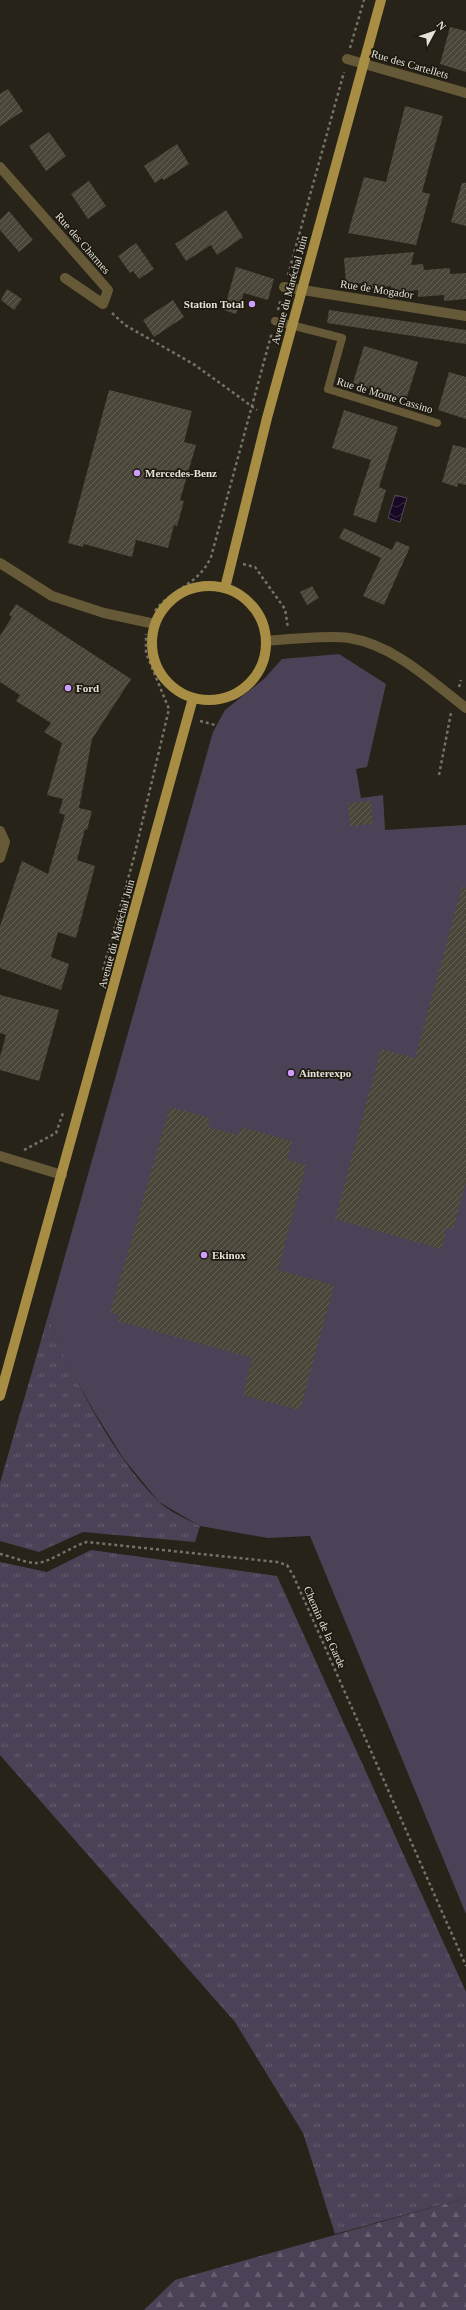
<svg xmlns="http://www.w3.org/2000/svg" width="466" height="2310" font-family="Georgia,serif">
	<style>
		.grass { fill: url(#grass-tufts) }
		.forest { fill: url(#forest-firs) }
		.pitch { fill: #4c4257 }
		.water { fill: url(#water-waves); stroke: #54495a }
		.building { fill: url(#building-hatch) }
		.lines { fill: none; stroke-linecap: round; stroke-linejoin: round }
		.path { stroke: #757268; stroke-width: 2.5; stroke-dasharray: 3 3; stroke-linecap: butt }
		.service { stroke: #665937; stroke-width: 8 }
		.minor { stroke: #665937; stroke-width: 10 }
		.primary { stroke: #a88e44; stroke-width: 10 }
		.poi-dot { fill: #d09dff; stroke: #1e1a0f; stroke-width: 1.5 }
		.labels { text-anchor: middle; stroke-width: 3.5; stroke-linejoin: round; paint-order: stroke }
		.street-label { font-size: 11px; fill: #e4e1da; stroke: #1e1a0f }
		.poi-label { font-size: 11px; font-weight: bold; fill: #e4e1da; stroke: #1e1a0f; text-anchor: start }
	</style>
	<defs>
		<pattern id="grass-tufts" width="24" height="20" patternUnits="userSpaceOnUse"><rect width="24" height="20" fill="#4c4257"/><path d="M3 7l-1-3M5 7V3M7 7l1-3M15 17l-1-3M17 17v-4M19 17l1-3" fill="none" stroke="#665d6f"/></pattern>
		<pattern id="forest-firs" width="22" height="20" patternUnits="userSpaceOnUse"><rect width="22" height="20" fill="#4c4257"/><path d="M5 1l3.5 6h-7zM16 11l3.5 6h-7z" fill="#665d6f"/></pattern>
		<pattern id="water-waves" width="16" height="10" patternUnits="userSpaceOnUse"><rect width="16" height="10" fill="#170823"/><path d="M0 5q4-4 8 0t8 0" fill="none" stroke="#392c42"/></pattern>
		<pattern id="building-hatch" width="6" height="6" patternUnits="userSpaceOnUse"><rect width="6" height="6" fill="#4b463a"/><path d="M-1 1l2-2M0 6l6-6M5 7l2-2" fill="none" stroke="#656056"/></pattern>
	</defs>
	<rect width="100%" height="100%" fill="#272318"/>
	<path class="grass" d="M48,1316C73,1377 111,1454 158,1501C169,1512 187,1519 200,1526L195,1542L83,1532L39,1552L0,1541V1483Z
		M91,1550L277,1576L466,1992V2198L335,2234L303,2133L235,2022L0,1755V1562L47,1572Z"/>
	<path class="forest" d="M466,2198V2310H144L175,2280Z"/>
	<path class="pitch" d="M339,654L386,684L367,767L356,769L361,798L383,795L385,830L466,825V1914L310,1536L268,1538L200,1526L159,1502L123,1458L95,1413L68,1365L48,1316L213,732L225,710L264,679L282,659Z"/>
	<path class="water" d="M395,495L407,498L400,522L388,518Z"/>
	<path class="building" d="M450,27L466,31V72L440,64Z
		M8,89L23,111L0,126V94Z
		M405,106L443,116L422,192L430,194L416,245L348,233L364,177L386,182Z
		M49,132L66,156L46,171L29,146Z
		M177,144L189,164L164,180L162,178L155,183L144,166Z
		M89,181L106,206L88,219L71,194Z
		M462,183H466V226L451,222Z
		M226,210L243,237L217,255L211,245L186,261L175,244Z
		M9,211L33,240L19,252L0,230V220Z
		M136,243L154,269L139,279L133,271L130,273L118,256Z
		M414,252L411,265L423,264L424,270L450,268V274L466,273V299L444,301V295L418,297V290L392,293L391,286L365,289V283L346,284L344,258Z
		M236,267L274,279L268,300L244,293L236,314L224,310Z
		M7,289L22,299L14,310L1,300Z
		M173,300L184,317L154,337L143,320Z
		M329,310L466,330V344L327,323Z
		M364,346L418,362L406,400L372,391V389L353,383Z
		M449,372L466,377V419L438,410Z
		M109,390L192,411L184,442L196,445L180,500L184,501L177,526L174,525L168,548L136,540L132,557L84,544L83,547L68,543Z
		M344,410L398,427L379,487L386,490L376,523L353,515L371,460L332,448Z
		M453,445L466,448V485L458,483L457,487L442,482Z
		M344,528L392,550L396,541L410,547L384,605L363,596L381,558L339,538Z
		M312,586L319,598L307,605L300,592Z
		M16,604L131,679L92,739L79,808L92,811L87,830L85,829L77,860L95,866L76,938L58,932L51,957L69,964L61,990L0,968V926L22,861L48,874L65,815L59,813L63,799L47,795L62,743L44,732L51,723L16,701L20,695L0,682V636L12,617L9,615Z
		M371,801L373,824L350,826L348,803Z
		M462,887L466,888V1182L453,1229L447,1228L441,1249L335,1219L381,1049L415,1058Z
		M0,995L59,1010L39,1081L0,1070V1057L6,1035L0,1033Z
		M170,1107L210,1118L208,1127L238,1135L241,1127L292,1141L287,1160L306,1165L278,1270L334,1285L300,1410L243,1395L252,1358L118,1321L119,1315L110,1313Z"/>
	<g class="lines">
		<path class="path" d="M350,48L364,0
			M288,275L344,72
			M278,310L281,299
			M112,313L125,325L195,365L257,410
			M243,564L255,567L285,609L288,628
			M155,611C172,588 198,586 211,557L272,332
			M459,687L461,680
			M200,721L215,725
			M439,775L451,713
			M103,970L134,857L169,709L146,653V634
			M24,1150L56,1133L63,1113
			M0,1554C11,1556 25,1563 36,1563C49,1563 72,1546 87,1542L277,1562L287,1565L294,1577L466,1966"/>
		<path class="service" d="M275,321L342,338L328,389L437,423"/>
		<path class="minor" d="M347,59L466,93
			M0,167L108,290L103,304L65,278
			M284,287L466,316
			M0,563L52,596L104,613L155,624
			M267,641C289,639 329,635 349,638C394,645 431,681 466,708
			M0,831L5,842L0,858
			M0,1156L62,1175"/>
		<path class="primary" d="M152 643a57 57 0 1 1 114 0a57 57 0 1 1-114 0Z
			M225,588L267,418L381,0
			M0,1396L193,698"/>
	</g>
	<g class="poi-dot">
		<circle cx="252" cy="304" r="4"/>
		<circle cx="137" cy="473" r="4"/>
		<circle cx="68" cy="688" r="4"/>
		<circle cx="291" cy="1073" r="4"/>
		<circle cx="204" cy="1255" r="4"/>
	</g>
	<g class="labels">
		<g class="street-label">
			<text transform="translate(410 64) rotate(16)" y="4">Rue des Cartellets</text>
			<text transform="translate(83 243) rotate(49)" y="4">Rue des Charmes</text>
			<text transform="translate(377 289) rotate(9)" y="4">Rue de Mogador</text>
			<text transform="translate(289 290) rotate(-75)" y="4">Avenue du Maréchal Juin</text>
			<text transform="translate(385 395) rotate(17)" y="4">Rue de Monte Cassino</text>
			<text transform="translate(116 934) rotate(-75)" y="4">Avenue du Maréchal Juin</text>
			<text transform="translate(325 1627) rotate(66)" y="4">Chemin de la Garde</text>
		</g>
		<g class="poi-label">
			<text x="244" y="308" text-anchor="end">Station Total</text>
			<text x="145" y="477">Mercedes-Benz</text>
			<text x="76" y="692">Ford</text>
			<text x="299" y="1077">Ainterexpo</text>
			<text x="212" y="1259">Ekinox</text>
		</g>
	</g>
	<g transform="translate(434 32) rotate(50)" stroke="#1e1a0f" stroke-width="3" paint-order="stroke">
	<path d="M0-3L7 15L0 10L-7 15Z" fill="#e4e1da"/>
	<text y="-6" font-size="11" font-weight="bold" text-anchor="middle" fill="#e4e1da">N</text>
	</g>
</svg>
